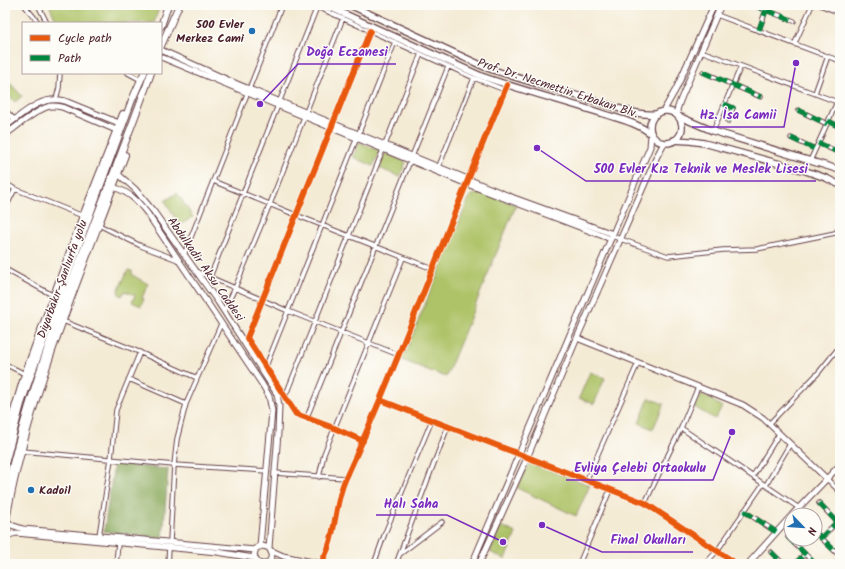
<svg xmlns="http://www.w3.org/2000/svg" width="845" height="569" font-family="Kalam,sans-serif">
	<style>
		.green { fill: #aec367; stroke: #7c7149 }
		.forest { fill: #8aa95c; stroke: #6a6444 }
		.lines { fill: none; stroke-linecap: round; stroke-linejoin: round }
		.street-casing { stroke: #643e44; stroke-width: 5.5 }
		.secondary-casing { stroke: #643e44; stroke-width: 7 }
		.primary-casing { stroke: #643e44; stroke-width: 8 }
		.highway-casing { stroke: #643e44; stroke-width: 8 }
		.street { stroke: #fff; stroke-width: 3.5 }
		.secondary { stroke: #fff; stroke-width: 5 }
		.primary { stroke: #fff; stroke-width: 5.5 }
		.highway { stroke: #fff; stroke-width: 6 }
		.quiet { stroke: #00873e; stroke-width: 5; stroke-dasharray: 10 5; stroke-linecap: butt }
		.cycleway-casing { stroke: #fdfcf7; stroke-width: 8 }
		.cycleway { stroke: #e8590c; stroke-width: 6 }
		.poi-dot { fill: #1f6fb2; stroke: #fdfcf7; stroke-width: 1.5 }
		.labels { text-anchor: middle; stroke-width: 3; stroke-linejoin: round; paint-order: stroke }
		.poi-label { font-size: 12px; font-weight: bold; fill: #4a1f2b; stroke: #fdfcf7; text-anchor: end }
		.street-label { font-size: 12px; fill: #4a1f2b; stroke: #fdfcf7 }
		.leader { fill: none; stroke: #7b2cbf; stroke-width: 1.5 }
		.callout-dot { fill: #7b2cbf; stroke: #fdfcf7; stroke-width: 1.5 }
		.callout-label { font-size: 13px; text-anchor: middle; font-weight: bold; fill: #7b2cbf; stroke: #fdfcf7; stroke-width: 3; stroke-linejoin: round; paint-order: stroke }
	</style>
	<rect width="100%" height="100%" fill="#fdfcf7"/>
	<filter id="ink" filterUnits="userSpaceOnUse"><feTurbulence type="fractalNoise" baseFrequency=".025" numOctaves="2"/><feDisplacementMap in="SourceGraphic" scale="8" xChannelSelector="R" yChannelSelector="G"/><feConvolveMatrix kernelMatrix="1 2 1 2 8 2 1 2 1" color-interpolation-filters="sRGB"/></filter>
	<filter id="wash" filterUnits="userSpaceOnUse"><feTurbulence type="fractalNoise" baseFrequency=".012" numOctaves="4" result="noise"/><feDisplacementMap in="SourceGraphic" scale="16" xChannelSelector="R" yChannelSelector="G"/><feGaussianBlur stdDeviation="0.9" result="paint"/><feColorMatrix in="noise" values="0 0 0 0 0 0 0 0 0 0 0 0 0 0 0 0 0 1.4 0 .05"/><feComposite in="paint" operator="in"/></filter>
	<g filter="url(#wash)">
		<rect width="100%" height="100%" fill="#f4ebd5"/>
		<path class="green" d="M51,5H160L154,23H57L50,7Z
			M5,78L22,96L15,102L5,91Z
			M359,142L380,151L373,166L353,157Z
			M385,153L406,162L400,177L379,168Z
			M481,192L516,205L446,377L402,360L470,196Z
			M177,193L193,217L180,225L165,201Z
			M128,270L132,271V275L148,284L142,298L144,299L141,306L132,302L135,295L125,291L122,296L119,294L118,291Z
			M590,372L605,378L594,404L579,398Z
			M702,394L722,407L715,419L694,407Z
			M649,398L664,404L653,429L639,423Z
			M529,463L590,485L576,516L517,488Z
			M501,526L516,533L505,559L490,552Z"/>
		<path class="forest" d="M114,464L168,469L163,539L104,531Z"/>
	</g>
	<g filter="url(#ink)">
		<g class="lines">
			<g class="street-casing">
				<path id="street" d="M24,5L39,23
					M38,5L47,23
					M313,5L474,78L505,90
					M753,5L794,21
					M717,15L840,61
					M759,30L766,10
					M795,43L812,5
					M701,51L840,103
					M703,72L761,97
					M128,73L141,80
					M815,93L828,56
					M56,99L59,88L60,73
					M724,104L733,108L728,121
					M5,110L15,120
					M798,110L827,124
					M828,121L840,127
					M713,131L741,66
					M791,138L815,149
					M818,143L840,153
					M810,161L837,102
					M439,166L474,78
					M213,181L296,215L433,269
					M5,183L15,189L83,216
					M5,209L15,189
					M99,225L141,246L178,260
					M612,236L668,256L723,250L757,249L835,233L840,228
					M184,255L282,5
					M5,269L54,296
					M198,272L288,311L399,355
					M210,277L317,7
					M224,311L235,288L270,204L343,18
					M63,321L132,349L197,378
					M5,364L25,374
					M262,370L266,366L395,42
					M129,379L186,404
					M285,397L421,54
					M380,400L645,503L737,564
					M307,417L448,67
					M769,424L819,372L840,346
					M681,428L799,508
					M363,441L334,428L296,414L247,338L370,31
					M22,451L174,465L177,439L186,404L221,324
					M274,473L346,478
					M753,476L779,434
					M319,477L324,454L403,258
					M827,479L840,492
					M586,481L638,363
					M766,485L790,444
					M645,503L681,428L698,387
					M819,503L840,525
					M744,511L776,532
					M815,532L840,556
					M99,536L111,459L116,410L140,352
					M788,537L815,564
					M821,538L837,522
					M170,542L174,465L267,471
					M771,552L783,564
					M400,554L442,522
					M116,564L118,543
					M168,564L169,548
					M320,564C337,540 333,507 345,480C404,351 451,216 507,85
					M374,564L385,533L432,420
					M396,564L448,426
					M579,564L610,490
					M705,564L717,551L763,484
					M795,564L805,554"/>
			</g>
			<g class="secondary-casing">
				<path id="secondary" d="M822,5L840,12
					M161,50L237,84L514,198L613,234
					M161,57L467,184L611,239
					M664,110L676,89L714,5
					M678,116L677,110L680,101L721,5
					M5,127C24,113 41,95 65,101L119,123
					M5,135C16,127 35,111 47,107C52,105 57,106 62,107L116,130
					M118,174L135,189L154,212L218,302L277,394L279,406L278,433L269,548
					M113,187C129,192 137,200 147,213L262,384L269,396L272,411L260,546
					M577,338L743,405L763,418L827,479
					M792,515L840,465
					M6,519L11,525L23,529L255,550
					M5,538L9,535L16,533L217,552L254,558
					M272,551L283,556L322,564
					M270,561L286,564
					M261,564L257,562L254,555L256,548L263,546L269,548L272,554L270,561L265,564
					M472,564L650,147L651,134
					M479,564L527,458L577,338L657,156L664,143
					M748,564L791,516"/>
			</g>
			<g class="primary-casing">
				<path id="primary" d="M325,5L481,76C521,90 563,101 604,114C620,119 638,123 651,134
					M350,5L487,68C523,80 559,90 595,101C614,106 635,116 655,114
					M650 127a16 16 0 1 1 32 0a16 16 0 1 1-32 0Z
					M678,116L713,131L840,170
					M674,140L690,141L704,143L806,171L826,178L840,185"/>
			</g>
			<g class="highway-casing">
				<path id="highway" d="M161,26L168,5
					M161,46L179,5
					M5,441L25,374L83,216L123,114
					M5,464L21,404L31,375L132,100L144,73
					M5,497C37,350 101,214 151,73
					M5,526C27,398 80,277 125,155"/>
			</g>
			<use href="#street" class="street"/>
			<use href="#secondary" class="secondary"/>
			<use href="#primary" class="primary"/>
			<use href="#highway" class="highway"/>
			<path class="quiet" d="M753,5L794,21
				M759,30L766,10
				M703,72L761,97
				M724,104L733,108L728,121
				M798,110L827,124
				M828,121L840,127
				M791,138L815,149
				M818,143L840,153
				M819,503L840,525
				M744,511L776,532
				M815,532L840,556
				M788,537L815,564
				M821,538L837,522
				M771,552L783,564
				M795,564L805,554"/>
			<g class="cycleway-casing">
				<path id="cycleway" d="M380,400L645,503L737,564
					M363,441L334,428L296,414L247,338L370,31
					M320,564C337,540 333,507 345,480C404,351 451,216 507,85"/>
			</g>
			<use href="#cycleway" class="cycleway"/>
		</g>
	</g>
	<g class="poi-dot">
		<circle cx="252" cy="31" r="4"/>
		<circle cx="31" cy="490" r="4"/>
	</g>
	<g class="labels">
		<g class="poi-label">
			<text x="244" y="28">500 Evler<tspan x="244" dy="14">Merkez Cami</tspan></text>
			<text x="39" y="494" text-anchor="start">Kadoil</text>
		</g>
		<g class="street-label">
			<text transform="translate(558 88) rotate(18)" y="4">Prof. Dr. Necmettin Erbakan Blv.</text>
			<text transform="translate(206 269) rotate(55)" y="4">Abdulkadir Aksu Caddesi</text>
			<text transform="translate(62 279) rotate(-70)" y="4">Diyarbakır-Şanlıurfa yolu</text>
		</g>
	</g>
	<path class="leader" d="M260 104L298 64H396M796 63L784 127H692M537 148L586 181H816M732 432L713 480H566M503 542L447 515H376M542 525L602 552H693"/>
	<g class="callout-dot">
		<circle cx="260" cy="104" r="4"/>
		<circle cx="796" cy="63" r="4"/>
		<circle cx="537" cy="148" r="4"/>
		<circle cx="732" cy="432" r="4"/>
		<circle cx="503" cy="542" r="4"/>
		<circle cx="542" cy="525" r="4"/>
	</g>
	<g class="callout-label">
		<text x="347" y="56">Doğa Eczanesi</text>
		<text x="738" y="119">Hz. İsa Camii</text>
		<text x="701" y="173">500 Evler Kız Teknik ve Meslek Lisesi</text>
		<text x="640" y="472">Evliya Çelebi Ortaokulu</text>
		<text x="411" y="508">Halı Saha</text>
		<text x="648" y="544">Final Okulları</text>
	</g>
	<rect width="845" height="569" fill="none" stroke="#fdfcf7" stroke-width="20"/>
	<rect x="22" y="22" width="140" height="52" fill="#fdfcf7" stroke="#b5a4a5"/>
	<rect x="30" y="35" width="20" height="6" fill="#e8590c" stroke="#b5a4a5"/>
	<text x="58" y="42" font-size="12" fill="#4a1f2b">Cycle path</text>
	<rect x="30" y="55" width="20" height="6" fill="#00873e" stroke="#b5a4a5"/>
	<text x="58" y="62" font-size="12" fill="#4a1f2b">Path</text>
	<g transform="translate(803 527) rotate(115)"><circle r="19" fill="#fdfcf7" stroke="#b5a4a5"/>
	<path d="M0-3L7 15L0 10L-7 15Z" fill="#1f6fb2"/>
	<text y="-6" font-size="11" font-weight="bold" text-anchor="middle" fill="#4a1f2b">N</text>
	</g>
</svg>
